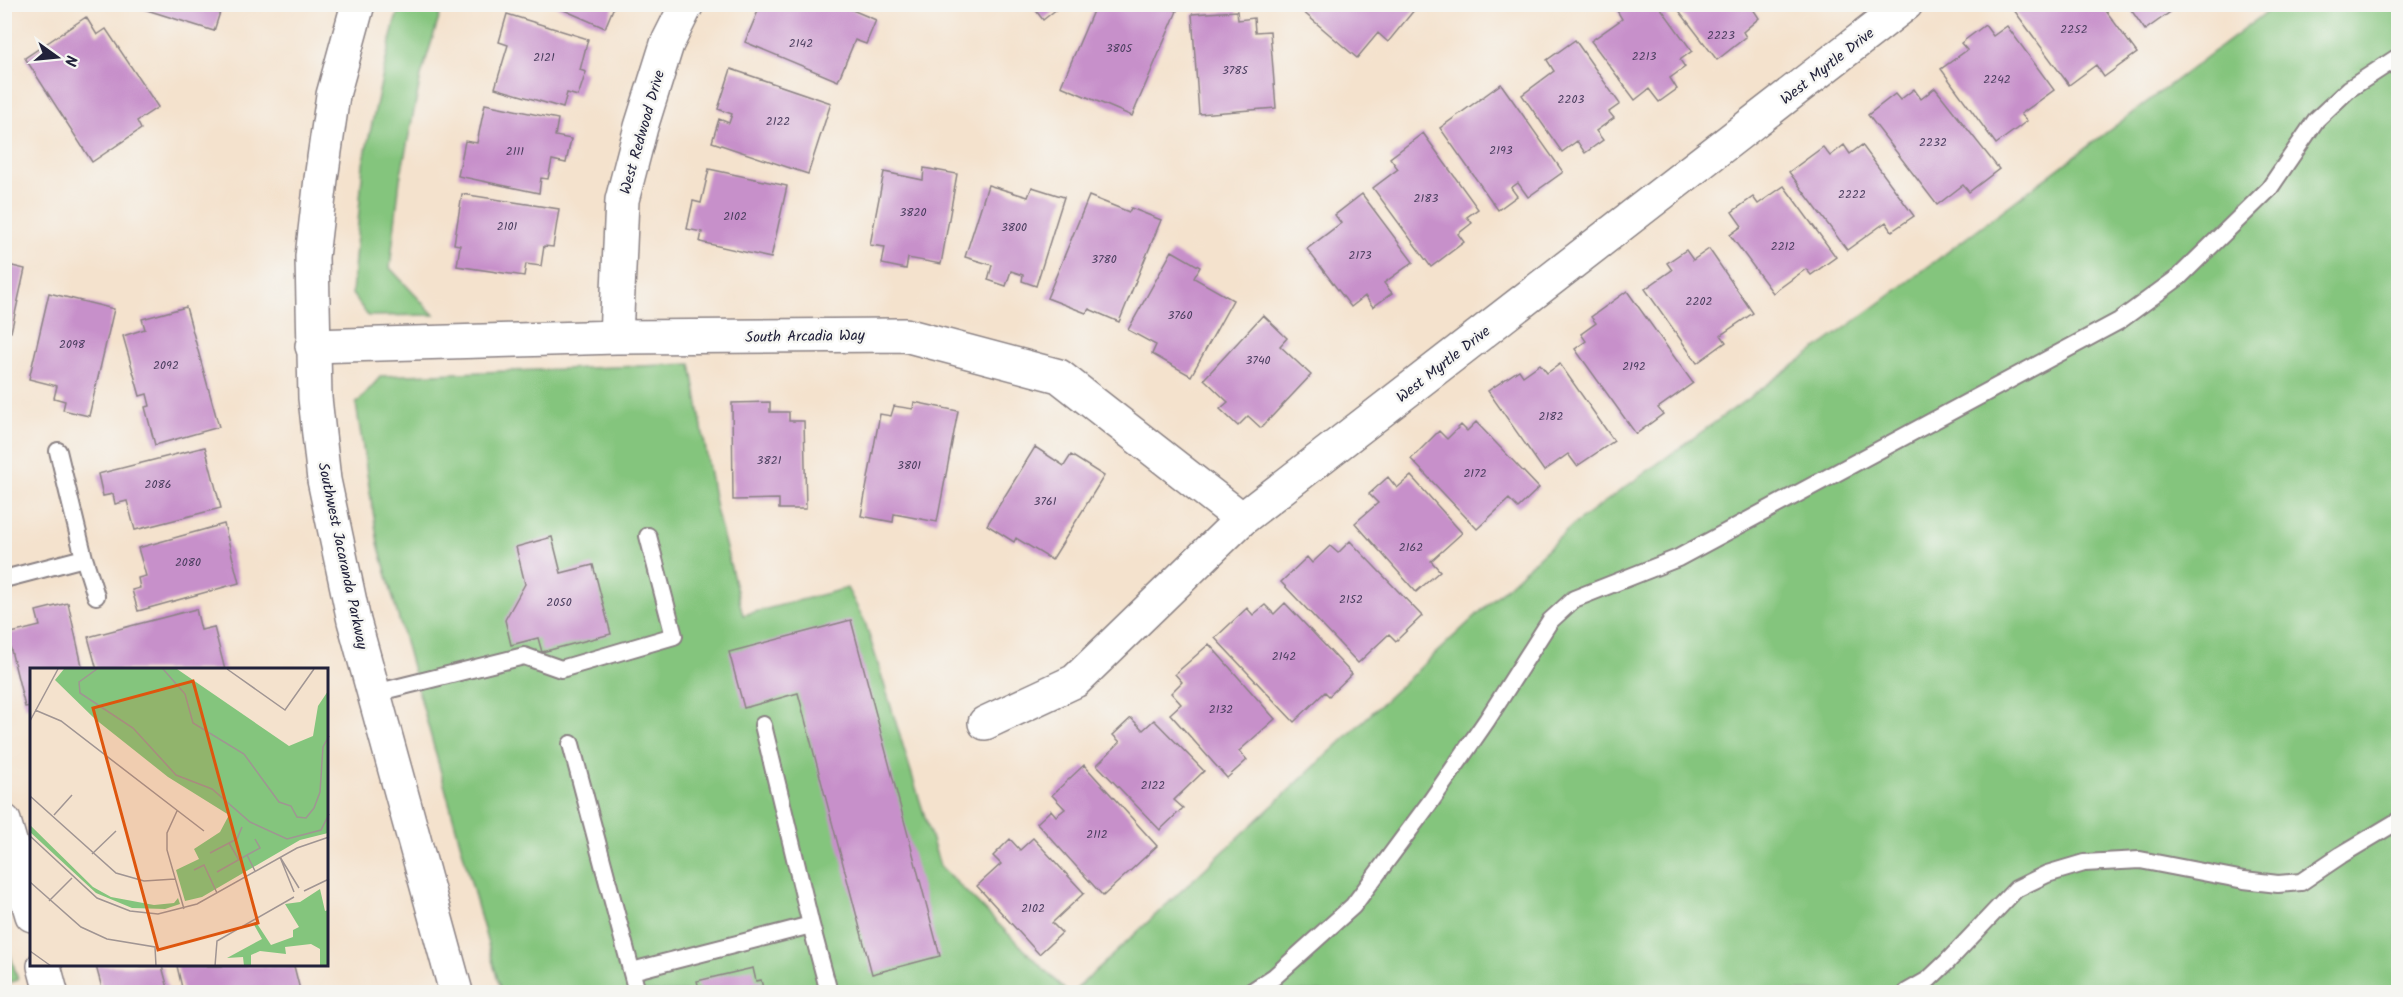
<svg xmlns="http://www.w3.org/2000/svg" width="2403" height="997" font-family="Kalam,sans-serif">
	<style>
		.green { fill: #84c57d; stroke: #53745c; stroke-width: 1.5 }
		.building { fill: #c790ca }
		.lines { fill: none; stroke-linecap: round; stroke-linejoin: round }
		.lane-casing { stroke: #8b8284; stroke-width: 20 }
		.street-casing { stroke: #8b8284; stroke-width: 36 }
		.secondary-casing { stroke: #8b8284; stroke-width: 36 }
		.lane { stroke: #fff; stroke-width: 16 }
		.street { stroke: #fff; stroke-width: 33 }
		.secondary { stroke: #fff; stroke-width: 33 }
		.labels { text-anchor: middle; stroke-width: 5; stroke-linejoin: round; paint-order: stroke }
		.number-label { font-size: 12px; fill: #4b3e5f }
		.street-label { font-size: 15px; fill: #22223b; stroke: #f6f6f2 }
		.inset-road { fill: none; stroke: #a09593; stroke-width: 1.5 }
		.view { fill: #de560e; fill-opacity: 0.15; stroke: #de560e; stroke-width: 3 }
		.inset-edge { fill: none; stroke: #22223b; stroke-width: 3 }
	</style>
	<rect width="100%" height="100%" fill="#f6f6f2"/>
	<filter id="ink" filterUnits="userSpaceOnUse"><feTurbulence type="fractalNoise" baseFrequency=".0167" numOctaves="2"/><feDisplacementMap in="SourceGraphic" scale="12" xChannelSelector="R" yChannelSelector="G"/><feConvolveMatrix kernelMatrix="1 2 1 2 8 2 1 2 1" color-interpolation-filters="sRGB"/></filter>
	<filter id="wash" filterUnits="userSpaceOnUse"><feTurbulence type="fractalNoise" baseFrequency=".008" numOctaves="4" result="noise"/><feDisplacementMap in="SourceGraphic" scale="24" xChannelSelector="R" yChannelSelector="G"/><feGaussianBlur stdDeviation="1.35" result="paint"/><feColorMatrix in="noise" values="0 0 0 0 0 0 0 0 0 0 0 0 0 0 0 0 0 1.4 0 .05"/><feComposite in="paint" operator="in"/></filter>
	<g filter="url(#wash)">
		<rect width="100%" height="100%" fill="#f4e2cd"/>
		<path class="green" d="M401,5H443L421,76L400,179L390,268L434,315L368,316L352,294L363,164L394,24Z
			M2276,5H2398V992H1073L1573,525L1877,305Z
			M691,364L716,509L743,615L847,588L865,622L940,866L1067,992H501L378,543L356,404L381,376Z
			M8,947L18,980L5,984V948Z"/>
		<g id="blocks">
			<path class="building" d="M232,4L231,9L222,6L214,31L131,5Z
				M550,4H615L605,28Z
				M761,4L773,7L774,4H838L876,20L866,44L855,40L838,81L745,42Z
				M1031,4H1063L1043,20Z
				M1096,4H1161L1177,11L1132,116L1061,86Z
				M1294,4H1410L1415,9L1388,42L1378,33L1357,58Z
				M1622,4H1658L1692,51L1680,60L1685,67L1670,78L1677,89L1659,102L1649,89L1635,100L1591,41L1622,19L1616,9Z
				M1674,4H1758L1753,9L1759,18L1743,32L1746,37L1717,60Z
				M2014,4H2101L2137,53L2104,77L2096,65L2069,85L2011,6Z
				M2127,4H2169L2173,10L2145,30Z
				M1237,11L1238,20L1254,18L1255,32L1270,31L1276,108L1199,114L1192,14Z
				M507,14L588,39L580,70L586,72L578,96L567,93L563,108L495,88L508,45L499,42Z
				M86,17L97,35L106,29L158,107L137,121L141,129L92,162L25,58Z
				M1985,25L1993,36L2007,26L2054,90L2021,114L2027,121L1996,144L1941,69L1967,50L1961,43Z
				M1575,40L1620,104L1609,112L1614,118L1596,131L1603,140L1585,153L1577,141L1562,152L1522,95L1554,71L1547,60Z
				M731,69L831,103L808,174L712,142L719,119L729,123L732,114L718,109Z
				M1501,84L1563,172L1528,197L1518,183L1511,188L1517,196L1498,210L1440,128Z
				M1935,88L1999,169L1969,192L1963,185L1937,205L1868,115L1895,94L1900,100L1914,89L1921,99Z
				M485,104L558,119L555,136L571,139L566,163L552,160L548,179L541,178L539,193L458,176L465,141L477,143Z
				M1423,133L1478,209L1467,217L1472,223L1458,234L1464,242L1431,267L1373,188L1398,169L1390,158Z
				M1844,145L1850,154L1862,145L1914,216L1892,231L1886,222L1847,250L1789,172L1823,147L1830,156Z
				M924,168L957,174L941,264L908,258L906,269L882,264L885,247L870,245L884,172L923,180Z
				M709,169L787,186L771,258L700,242L702,232L687,229L693,201L701,203Z
				M988,185L1028,197L1032,187L1064,197L1036,286L1022,281L1023,275L1011,271L1006,286L988,280L992,265L965,257Z
				M1784,186L1836,257L1811,275L1806,269L1773,293L1730,235L1742,226L1732,212L1753,197L1758,204Z
				M462,194L559,209L553,247L544,246L541,266L526,264L524,276L457,266L460,245L454,244Z
				M1362,194L1413,262L1384,283L1392,293L1373,307L1365,296L1351,307L1307,249L1341,223L1335,215Z
				M1089,196L1129,212L1131,208L1161,220L1119,322L1089,309L1086,313L1047,298Z
				M1709,249L1753,313L1721,335L1726,342L1697,363L1645,289L1672,270L1667,263L1686,250L1693,260Z
				M1172,251L1200,267L1194,278L1233,300L1191,376L1152,354L1156,345L1128,330Z
				M4,264L25,269L11,332L4,331Z
				M1627,291L1693,383L1658,408L1663,414L1636,434L1575,349L1586,341L1581,334L1596,323L1591,317Z
				M49,293L114,309L89,416L63,410L65,401L54,398L57,386L29,379Z
				M186,307L219,427L155,445L145,407L150,406L147,394L140,396L123,336L145,329L142,319Z
				M1263,315L1287,338L1280,346L1311,375L1261,428L1248,416L1238,426L1220,409L1228,402L1204,379Z
				M1540,364L1547,373L1560,364L1614,441L1577,466L1568,454L1544,471L1488,391L1519,370L1523,376Z
				M770,402V412H789V421H804L806,509H779V499L733,500L732,403Z
				M914,402L958,411L937,522L894,514L893,522L861,516L880,414L891,416L894,406L913,409Z
				M1476,422L1539,488L1518,508L1509,499L1477,529L1411,459L1439,431L1447,439L1461,425L1467,431Z
				M205,447L221,508L135,530L127,501L115,504L113,494L103,496L98,474Z
				M1035,447L1064,466L1071,455L1104,476L1052,560L1016,538L1014,542L987,525Z
				M1411,476L1462,533L1431,561L1440,571L1416,592L1355,523L1378,503L1369,494L1388,477L1397,488Z
				M224,524L239,583L138,611L132,590L140,588L138,578L146,576L138,548Z
				M552,537L561,573L593,565L611,634L542,652L538,638L511,645L505,620L525,584L516,547Z
				M1350,541L1422,616L1396,641L1389,634L1358,663L1281,582L1307,557L1312,563L1330,546L1338,553Z
				M68,603L83,670H32V706L25,707L7,634L40,626L36,611Z
				M1285,603L1352,674L1329,696L1325,692L1294,722L1215,638L1247,608L1253,615L1265,605L1274,614Z
				M196,609L201,630L214,627L225,670H97L88,637Z
				M851,620L940,956L872,974L798,693L744,708L729,652Z
				M1209,644L1275,719L1239,751L1247,760L1227,778L1170,714L1181,704L1171,693L1182,682L1175,674Z
				M1131,718L1143,730L1154,720L1204,771L1174,800L1183,808L1160,830L1097,765L1120,742L1113,735Z
				M1084,765L1157,846L1103,896L1037,823L1051,810L1056,816L1065,809L1052,795Z
				M1033,838L1084,893L1052,923L1062,933L1039,954L977,886L1001,864L993,856L1010,839L1020,850Z
				M96,966H162L169,992H103Z
				M177,966H294L300,990L291,992H183Z
				M753,968L756,981L761,980L764,992H700L697,981Z"/>
		</g>
	</g>
	<g filter="url(#ink)">
		<use href="#blocks" fill-opacity="0" stroke="#8b8284" stroke-width="1.5"/>
		<g class="lines">
			<g class="lane-casing">
				<path id="lane" d="M58,451L84,558L96,596
					M4,579L84,558
					M375,693L524,656L561,669L674,636L648,536
					M571,744L637,992
					M811,925L829,992
					M632,971L811,925L763,725
					M1251,992L1274,977L1353,906L1431,801L1487,720L1550,621L1574,599L1678,558L2119,321L2179,277L2269,189L2316,120L2349,89L2398,57
					M1907,992L1928,980L1947,962L2016,889L2047,874L2084,863L2140,860L2244,880L2278,884L2301,882L2341,855L2398,821"/>
			</g>
			<g class="street-casing">
				<path id="street" d="M616,337L622,200L641,127L667,44L687,4
					M312,346L616,337L905,335L1059,376L1242,519
					M985,723L1075,681L1242,519L1906,4
					M4,821L32,915
					M44,966L51,992"/>
			</g>
			<g class="secondary-casing">
				<path id="secondary" d="M358,4L333,95L321,179L312,257L315,398L324,480L354,621L456,992"/>
			</g>
			<use href="#lane" class="lane"/>
			<use href="#street" class="street"/>
			<use href="#secondary" class="secondary"/>
		</g>
	</g>
	<g class="labels">
		<g class="number-label">
			<text x="2074" y="33">2252</text>
			<text x="1721" y="39">2223</text>
			<text x="801" y="47">2142</text>
			<text x="1119" y="52">3805</text>
			<text x="1644" y="60">2213</text>
			<text x="544" y="61">2121</text>
			<text x="1235" y="74">3785</text>
			<text x="1997" y="83">2242</text>
			<text x="1571" y="103">2203</text>
			<text x="778" y="125">2122</text>
			<text x="1933" y="146">2232</text>
			<text x="1501" y="154">2193</text>
			<text x="515" y="155">2111</text>
			<text x="1852" y="198">2222</text>
			<text x="1426" y="202">2183</text>
			<text x="913" y="216">3820</text>
			<text x="735" y="220">2102</text>
			<text x="507" y="230">2101</text>
			<text x="1014" y="231">3800</text>
			<text x="1783" y="250">2212</text>
			<text x="1360" y="259">2173</text>
			<text x="1104" y="263">3780</text>
			<text x="1699" y="305">2202</text>
			<text x="1180" y="319">3760</text>
			<text x="72" y="348">2098</text>
			<text x="1258" y="364">3740</text>
			<text x="166" y="369">2092</text>
			<text x="1634" y="370">2192</text>
			<text x="1551" y="420">2182</text>
			<text x="769" y="464">3821</text>
			<text x="909" y="469">3801</text>
			<text x="1475" y="477">2172</text>
			<text x="158" y="488">2086</text>
			<text x="1045" y="505">3761</text>
			<text x="1411" y="551">2162</text>
			<text x="188" y="566">2080</text>
			<text x="1351" y="603">2152</text>
			<text x="559" y="606">2050</text>
			<text x="1284" y="660">2142</text>
			<text x="1221" y="713">2132</text>
			<text x="1153" y="789">2122</text>
			<text x="1097" y="838">2112</text>
			<text x="1033" y="912">2102</text>
		</g>
		<g class="street-label">
			<text transform="translate(1827 66) rotate(-38)" y="5">West Myrtle Drive</text>
			<text transform="translate(642 132) rotate(-74)" y="5">West Redwood Drive</text>
			<text transform="translate(805 336) rotate(-1)" y="5">South Arcadia Way</text>
			<text transform="translate(1443 364) rotate(-38)" y="5">West Myrtle Drive</text>
			<text transform="translate(343 556) rotate(78)" y="5">Southwest Jacaranda Parkway</text>
		</g>
	</g>
	<g transform="translate(30 668)">
		<rect width="298" height="298" fill="#f4e2cd"/>
		<path d="M34,1H147L259,78L283,68L288,38L298,23V165L270,172L172,229L155,233L146,202L169,191L164,181L190,164L199,147L138,109L65,51L25,12ZM0,157L63,219L81,229L124,237L144,235L148,230L150,236L135,241L102,240L66,225L0,164ZM290,221L295,243L298,242V298H290V281L281,276L255,279L256,286L230,283L221,287V298H214L213,289L197,290L232,271L223,255L226,254L241,277L263,269V262L269,259L255,236L270,234Z" fill="#84c57d"/>
		<path class="inset-road" d="M67,1L49,14L50,25L103,60L146,107L182,121L220,154L257,171L291,162L299,146M133,1L155,26L163,55L214,86L249,134L261,138L267,149L276,150L284,140L290,124L293,79L299,68M197,1L255,42L284,1M5,42L31,53L174,163M0,53L28,1M0,128L86,205L114,213L145,211M147,143L137,165V182L154,241M24,147L42,127M0,168L67,230L100,243L128,246L167,236L267,180L299,169M199,175L207,171L212,159M180,185L199,175L209,192M62,186L86,163M217,187L230,180L225,171M250,189L264,224M250,189L269,220M164,202L174,197L187,225M187,204L217,187L225,203M0,214L51,259L77,271L125,279L126,298M274,223L299,211M19,233L42,210M0,283L21,298M185,298L187,273L264,229"/>
		<path class="view" d="M163,13L228,255L128,282L63,40Z"/>
		<rect width="298" height="298" class="inset-edge"/>
	</g>
	<rect width="2403" height="997" fill="none" stroke="#f6f6f2" stroke-width="24"/>
	<g transform="translate(57 57) rotate(105)" stroke="#f6f6f2" stroke-width="4.5" paint-order="stroke">
	<path d="M0-4.5L10 22L0 15L-10 22Z" fill="#22223b"/>
	<text y="-9" font-size="16" font-weight="bold" text-anchor="middle" fill="#22223b">N</text>
	</g>
</svg>
